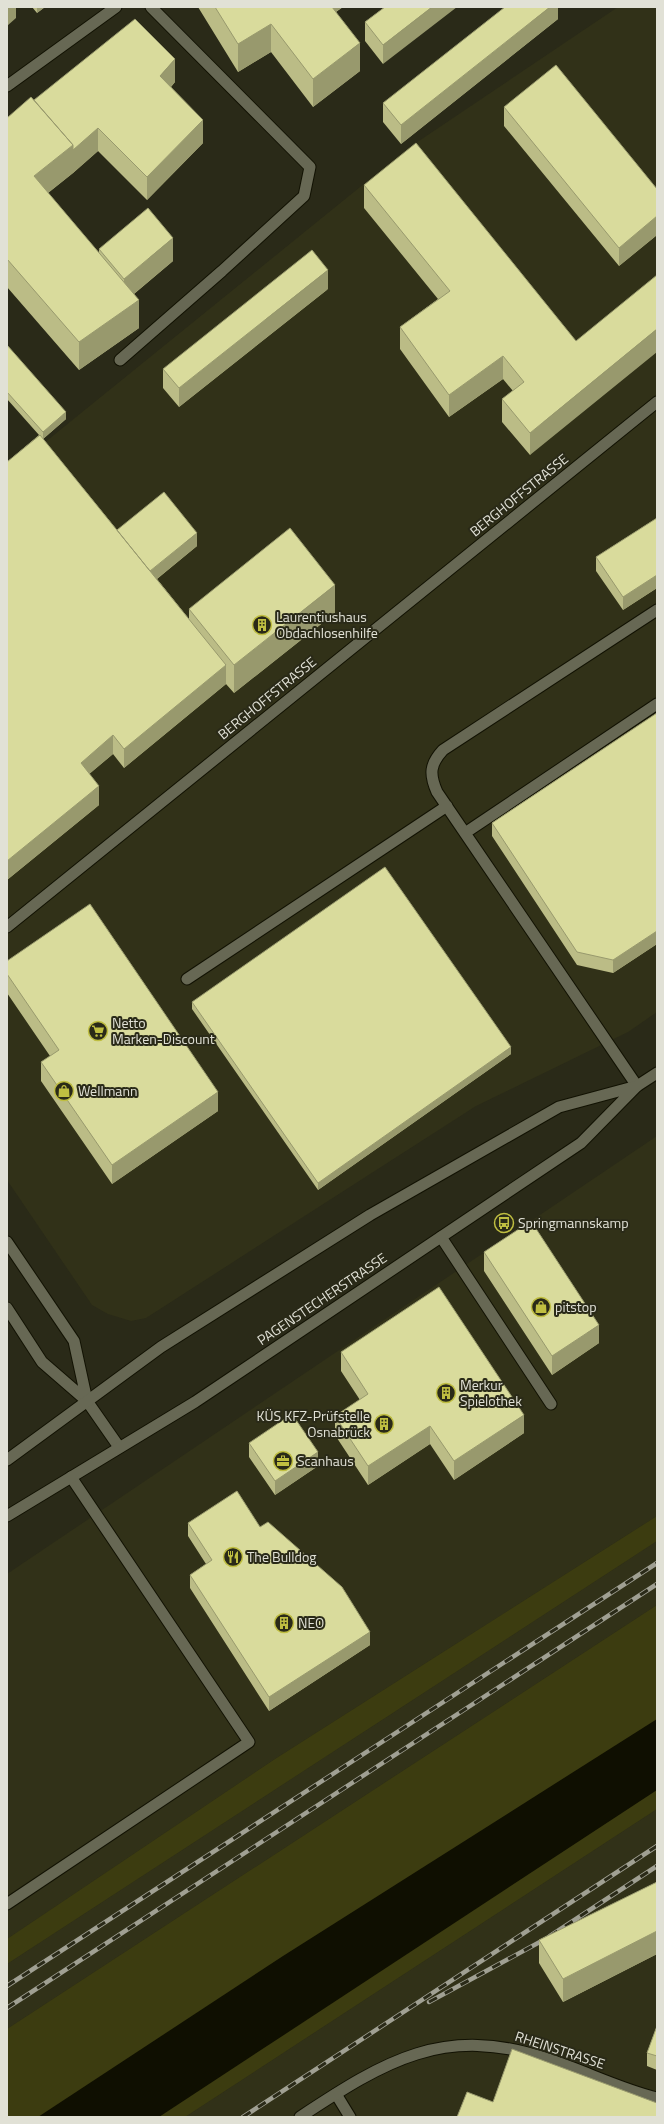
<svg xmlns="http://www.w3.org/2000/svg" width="664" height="2124" font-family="'Titillium Web',sans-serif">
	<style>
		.built { fill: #313118 }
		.green { fill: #3c3c10 }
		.water { fill: #0f0f01 }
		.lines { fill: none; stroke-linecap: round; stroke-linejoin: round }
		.service-casing { stroke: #121203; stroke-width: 13 }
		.minor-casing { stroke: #121203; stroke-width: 13 }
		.tertiary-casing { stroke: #121203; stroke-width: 13 }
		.secondary-casing { stroke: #121203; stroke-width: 13 }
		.service { stroke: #676854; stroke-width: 11 }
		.minor { stroke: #676854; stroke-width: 11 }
		.tertiary { stroke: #676854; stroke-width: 11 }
		.secondary { stroke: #676854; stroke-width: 11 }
		.rail-casing { stroke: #a0a093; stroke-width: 4.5 }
		.rail { stroke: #2a2a18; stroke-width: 3; stroke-dasharray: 9; stroke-linecap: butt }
		.wall { fill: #bbbc86 }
		.shaded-wall { fill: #98996d }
		.building { fill: #d9db9c; stroke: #98996d }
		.labels { text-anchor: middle; stroke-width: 4; stroke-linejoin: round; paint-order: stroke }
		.street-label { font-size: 14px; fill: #e1e1d6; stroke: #2a2a18 }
		.poi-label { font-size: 14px; fill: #e1e1d6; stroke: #2a2a18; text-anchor: start }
	</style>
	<rect width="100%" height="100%" fill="#2a2a18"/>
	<path class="built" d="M618,7H657V1012L628,1032L476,1106L146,1318L131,1321L108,1314L92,1305L7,1180V473L407,149Z
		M657,1136V1516L275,1759L7,1939V1574Z
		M657,1541V1605L7,2029V1964Z
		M657,1809V2117H185Z"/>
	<path class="green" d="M657,1516V1541L7,1964V1939L275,1759Z
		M657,1605V1809L185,2117H7V2029Z"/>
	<path class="water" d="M657,1719V1790L159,2117H38L283,1956Z"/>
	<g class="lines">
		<g class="service-casing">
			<path id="service" d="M120,360L222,271L304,196L310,167L151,7
				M465,833L657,704
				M187,979L447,806
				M637,1086L437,792C429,774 430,764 443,750L657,610
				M441,1237L551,1404
				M7,1904L249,1742L71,1477
				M336,2094L350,2117"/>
		</g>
		<g class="minor-casing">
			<path id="minor" d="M7,927L657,402
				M7,1242L74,1341L87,1401
				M7,1308L42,1362L87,1401L119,1447
				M300,2117C385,2061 444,2024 548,2059C585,2071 620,2089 657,2098"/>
		</g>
		<g class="tertiary-casing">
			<path id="tertiary" d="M7,86L116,7"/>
		</g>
		<g class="secondary-casing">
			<path id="secondary" d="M7,1460L161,1347L370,1215L559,1107L637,1086
				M7,1516L195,1402L581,1143L637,1086L657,1073"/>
		</g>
		<use href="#service" class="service"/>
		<use href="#minor" class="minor"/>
		<use href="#tertiary" class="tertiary"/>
		<use href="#secondary" class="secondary"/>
		<g class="rail-casing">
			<path id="rail" d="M550,1936L657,1866
				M7,1986L657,1563
				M429,2002L549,1937
				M7,2008L657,1584
				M243,2117L657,1846"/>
		</g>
		<use href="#rail" class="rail"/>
	</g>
	<path class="wall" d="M32,7H45L37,13Z
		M198,7H343L336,12L360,71L313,107L271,52L238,72Z
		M385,7L383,64L365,41V22Z
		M558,7V19L401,144L383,122V103Z
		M175,82L171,87L203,143L147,200L98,151L73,173L48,193L99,253V249L173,261L134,294L139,328L79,370L7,287V118L34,100Z
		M504,107L657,189V235L619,266L504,126Z
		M364,185L576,341L530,455L502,422V399L513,391L503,379L449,417L400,349V327L438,299L364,208Z
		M328,289L179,407L163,388V369Z
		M7,345L66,419L43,439L117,530L197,546L157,579L189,619V609L335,613L234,693L226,684L124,768L113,754L89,774L99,805L7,880V462L39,435L7,399Z
		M657,518V588L623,610L596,571V557Z
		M657,713V944L613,973L577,965L492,836V823Z
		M7,961L218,1111L112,1184L41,1081V1062L50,1056L7,993Z
		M192,1002L511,1054L318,1190L192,1009Z
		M484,1252L599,1343L552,1375L484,1271Z
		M341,1352L524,1433L454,1480L430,1444L368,1485L335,1435V1416L360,1400L341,1371Z
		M249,1443L318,1466L275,1495L249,1457Z
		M188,1523L260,1527L370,1645L269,1711L190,1588V1575L206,1564L188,1536Z
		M657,1882V1954L563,2002L539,1963V1940Z
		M657,2026V2070L647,2066V2053Z"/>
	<path class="shaded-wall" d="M7,7H16V18L7,26Z
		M37,7H45L37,13Z
		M321,7H343L321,21Z
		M432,7H457L383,64V45Z
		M550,7H558V19L401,144V125Z
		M271,24V52L238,72V44Z
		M360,43V71L313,107V79Z
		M175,59V82L160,99V76Z
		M203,120V143L147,200V177Z
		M98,128V151L73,173L34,204V176L73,145Z
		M657,216V235L619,266V248Z
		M173,238V261L124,302V279Z
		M328,270V289L179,407V388Z
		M139,300V328L79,370V342Z
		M657,329V352L530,455V433Z
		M503,356V379L449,417V395Z
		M66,412V419L43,439V432Z
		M197,533V546L148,586V573Z
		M657,575V588L623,610V597Z
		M335,585V613L234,693V665Z
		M226,665V684L124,768V749Z
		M113,735V754L81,781V763Z
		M99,786V805L7,880V861Z
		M657,931V944L613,973V960Z
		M511,1047V1054L318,1190V1183Z
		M218,1092V1111L112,1184V1165Z
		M599,1325V1343L552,1375V1356Z
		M524,1415V1433L454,1480V1461Z
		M430,1426V1444L368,1485V1466Z
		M318,1452V1466L275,1495V1481Z
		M370,1632V1645L269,1711V1697Z
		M657,1931V1954L563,2002V1979Z"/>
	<path class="building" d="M215,7H332L360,43L313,79L271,24L238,44Z
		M385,7H432L383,45L365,22Z
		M505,7H550L401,125L383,103Z
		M135,19L175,59L160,76L203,120L147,177L98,128L73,150V145L34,100Z
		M556,65L657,189V216L619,248L504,107Z
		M31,97L73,145L34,176L139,300L79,342L7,259V118Z
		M416,143L576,341L657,275V329L530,433L502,399L524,382L503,356L449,395L400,327L450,291L364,185Z
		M148,208L173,238L124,279L99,249Z
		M312,250L328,270L179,388L163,369Z
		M7,345L66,412L43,432L7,392Z
		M40,435L226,665L124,749L113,735L81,763L99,786L7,861V462Z
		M164,492L197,533L150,571L117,530Z
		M657,518V575L623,597L596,557Z
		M290,528L335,585L234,665L189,609Z
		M657,713V931L613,960L577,952L492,823Z
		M385,867L511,1047L318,1183L192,1002Z
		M90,904L218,1092L112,1165L41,1062L59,1050L7,974V961Z
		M531,1221L599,1325L552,1356L484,1252Z
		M439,1287L524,1415L454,1461L430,1426L368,1466L335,1416L368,1394L341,1352Z
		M292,1414L318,1452L275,1481L249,1443Z
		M237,1491L260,1527L268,1522L342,1587L370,1632L269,1697L190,1575L212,1560L188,1523Z
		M657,1882V1931L563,1979L539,1940Z
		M657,2026V2056L647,2053Z
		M512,2049L657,2103V2117H457L467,2092L493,2102Z"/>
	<defs>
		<g id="building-ring" transform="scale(1)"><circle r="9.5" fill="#2a2a18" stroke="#bfbe41" stroke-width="1.5"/><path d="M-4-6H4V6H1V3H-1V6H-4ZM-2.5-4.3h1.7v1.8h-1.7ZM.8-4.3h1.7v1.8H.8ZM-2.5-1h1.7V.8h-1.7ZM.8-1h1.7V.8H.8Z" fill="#bfbe41"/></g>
		<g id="supermarket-ring" transform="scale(1)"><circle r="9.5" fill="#2a2a18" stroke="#bfbe41" stroke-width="1.5"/><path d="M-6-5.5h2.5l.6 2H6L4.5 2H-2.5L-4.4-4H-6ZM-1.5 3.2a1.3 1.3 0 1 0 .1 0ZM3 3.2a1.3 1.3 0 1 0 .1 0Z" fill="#bfbe41"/></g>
		<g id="shop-ring" transform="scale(1)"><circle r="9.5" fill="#2a2a18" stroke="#bfbe41" stroke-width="1.5"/><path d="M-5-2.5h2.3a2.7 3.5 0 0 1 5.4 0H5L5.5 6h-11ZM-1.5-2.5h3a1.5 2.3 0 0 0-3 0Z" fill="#bfbe41"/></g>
		<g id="bus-ring" transform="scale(1)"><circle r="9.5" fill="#2a2a18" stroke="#bfbe41" stroke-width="1.5"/><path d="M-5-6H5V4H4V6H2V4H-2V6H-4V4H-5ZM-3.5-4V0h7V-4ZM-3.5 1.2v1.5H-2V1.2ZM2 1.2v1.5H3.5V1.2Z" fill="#bfbe41"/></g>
		<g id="office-ring" transform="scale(1)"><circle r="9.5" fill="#2a2a18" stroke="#bfbe41" stroke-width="1.5"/><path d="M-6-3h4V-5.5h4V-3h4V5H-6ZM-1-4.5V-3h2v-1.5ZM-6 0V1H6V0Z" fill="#bfbe41"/></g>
		<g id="restaurant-ring" transform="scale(1)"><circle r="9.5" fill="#2a2a18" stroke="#bfbe41" stroke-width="1.5"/><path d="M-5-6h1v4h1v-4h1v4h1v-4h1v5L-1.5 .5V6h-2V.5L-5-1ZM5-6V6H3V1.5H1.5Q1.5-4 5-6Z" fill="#bfbe41"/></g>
	</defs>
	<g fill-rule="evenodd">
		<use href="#building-ring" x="262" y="625"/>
		<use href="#supermarket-ring" x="98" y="1031"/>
		<use href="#shop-ring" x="64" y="1091"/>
		<use href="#bus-ring" x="504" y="1223"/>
		<use href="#shop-ring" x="541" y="1307"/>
		<use href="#building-ring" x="446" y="1393"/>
		<use href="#building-ring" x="384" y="1424"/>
		<use href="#office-ring" x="283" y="1461"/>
		<use href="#restaurant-ring" x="233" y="1557"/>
		<use href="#building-ring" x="284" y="1623"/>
	</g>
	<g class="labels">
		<g class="street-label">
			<text transform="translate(519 495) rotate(-39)" y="5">BERGHOFFSTRASSE</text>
			<text transform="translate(267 698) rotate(-39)" y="5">BERGHOFFSTRASSE</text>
			<text transform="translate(322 1299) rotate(-34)" y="5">PAGENSTECHERSTRASSE</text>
			<text transform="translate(560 2050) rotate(18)" y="5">RHEINSTRASSE</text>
		</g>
		<g class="poi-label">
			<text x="276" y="622">Laurentiushaus<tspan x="276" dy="16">Obdachlosenhilfe</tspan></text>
			<text x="112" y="1028">Netto<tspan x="112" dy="16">Marken-Discount</tspan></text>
			<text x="78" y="1096">Wellmann</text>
			<text x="518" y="1228">Springmannskamp</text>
			<text x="555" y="1312">pitstop</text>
			<text x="460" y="1390">Merkur<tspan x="460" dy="16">Spielothek</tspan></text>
			<text x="370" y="1421" text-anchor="end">KÜS KFZ-Prüfstelle<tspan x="370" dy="16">Osnabrück</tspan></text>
			<text x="297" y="1466">Scanhaus</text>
			<text x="247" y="1562">The Bulldog</text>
			<text x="298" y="1628">NEO</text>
		</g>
	</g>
	<rect width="664" height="2124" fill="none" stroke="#e1e1d6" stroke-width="16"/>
</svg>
